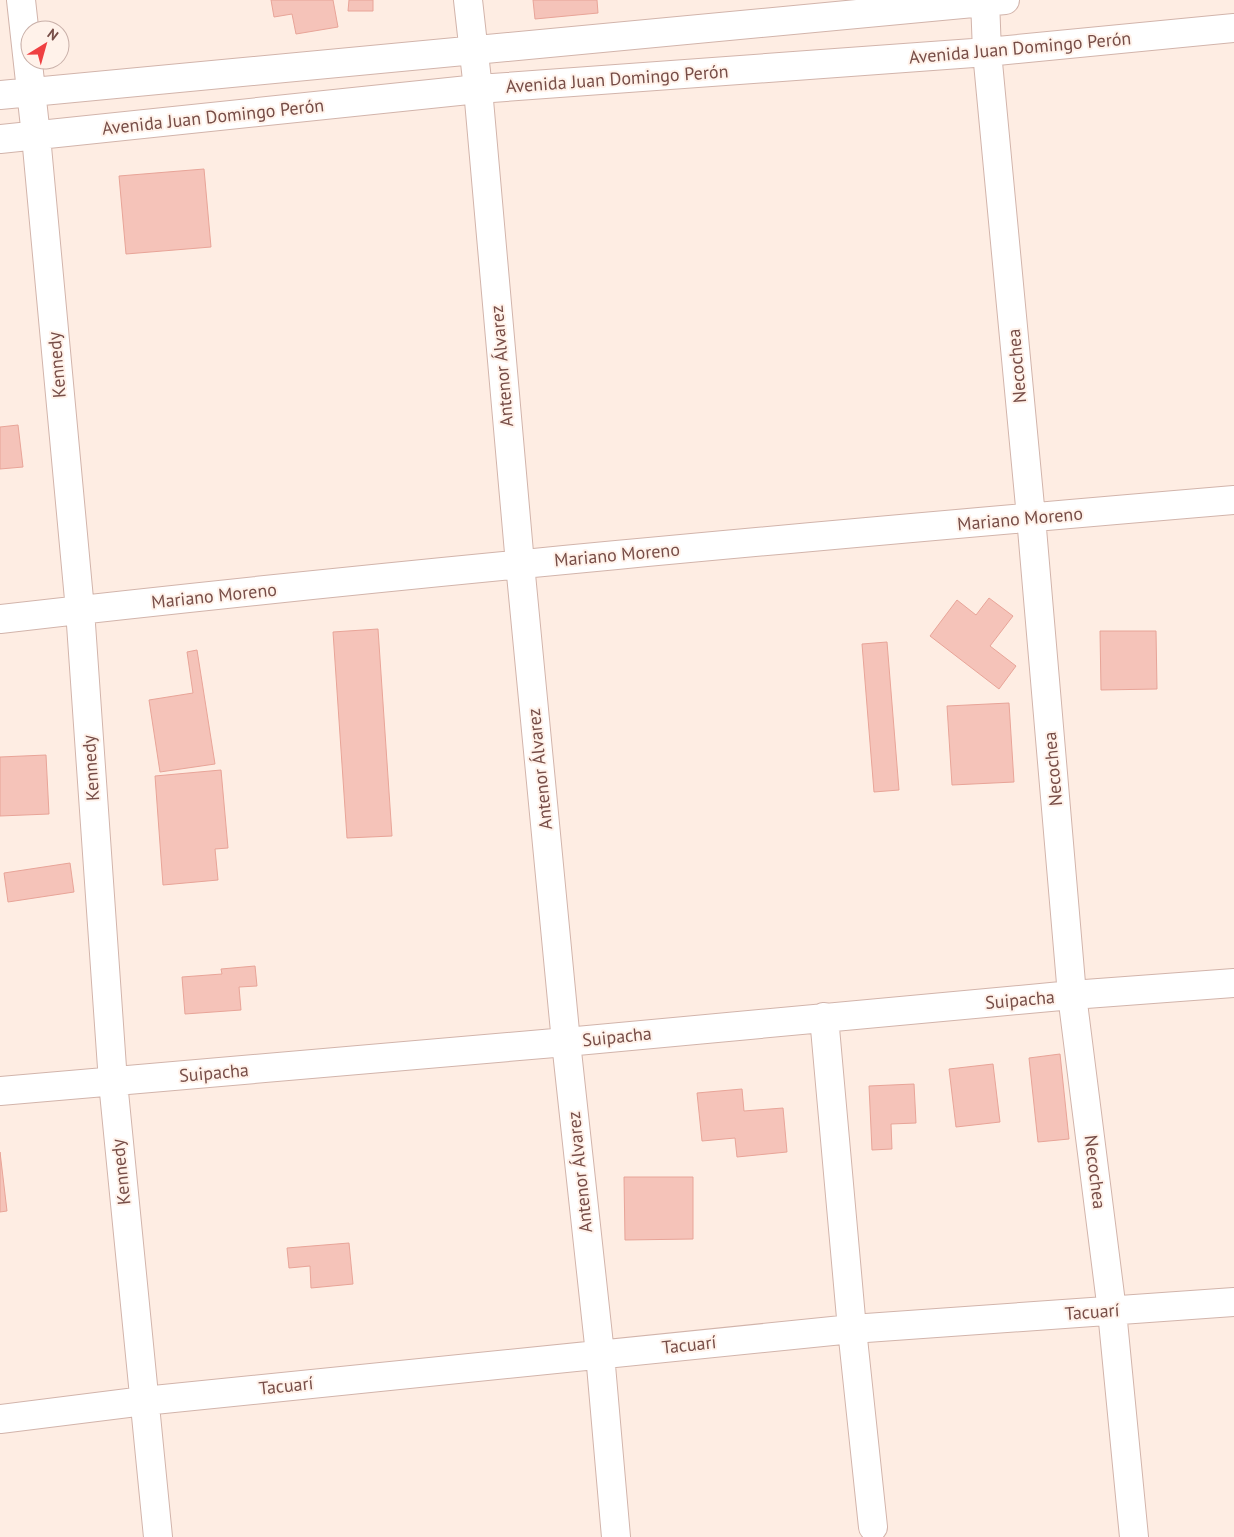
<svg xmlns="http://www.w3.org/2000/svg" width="1234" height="1537" font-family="'PT Sans',sans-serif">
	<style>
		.building { fill: #f5c3b9; stroke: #e8a498 }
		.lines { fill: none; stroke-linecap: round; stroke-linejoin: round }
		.minor-casing { stroke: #d2b4ab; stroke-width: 30 }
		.minor { stroke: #fff; stroke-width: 28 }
		.labels { text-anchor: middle; stroke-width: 4; stroke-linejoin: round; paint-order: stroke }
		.street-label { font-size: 18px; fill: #774d47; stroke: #fff2ea }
	</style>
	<rect width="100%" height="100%" fill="#feede3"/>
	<path class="building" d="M271,0H333L338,27L296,34L292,14L274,17Z
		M349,0H373V11H348Z
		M533,0H597L598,13L535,19Z
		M204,169L211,247L126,254L119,176Z
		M18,425L23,467L0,469V427Z
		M989,598L1013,616L990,646L1016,666L999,689L930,636L957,600L976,615Z
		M378,629L392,836L347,838L333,632Z
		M1100,631H1156L1157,689L1101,690Z
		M887,642L899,790L874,792L862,644Z
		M197,650L215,764L160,772L149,700L193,693L187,652Z
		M1009,703L1014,782L952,785L947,706Z
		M46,755L49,814L0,816V757Z
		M221,770L228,848L215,849L218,880L163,885L155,776Z
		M70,863L74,892L8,902L4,873Z
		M255,966L257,986L239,987L241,1010L185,1014L182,977L222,974L221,969Z
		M1060,1054L1069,1139L1038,1142L1029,1058Z
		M993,1064L1000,1122L956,1127L949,1069Z
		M914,1084L916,1123L891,1124L892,1149L872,1150L869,1086Z
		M742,1089L744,1111L783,1108L787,1152L737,1157L735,1138L702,1141L697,1093Z
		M0,1152L7,1211L0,1212Z
		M624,1177H693V1239L625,1240Z
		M349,1243L353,1284L311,1288L310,1266L289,1268L287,1248Z"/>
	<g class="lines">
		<g class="minor-casing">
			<path id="minor" d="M21,0L36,136L80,610L113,1082L158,1537
				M468,0L478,89L520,564L566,1042L600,1354L616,1537
				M985,0L987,52L1031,517L1072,995L1112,1311L1134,1537
				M0,95L1005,0
				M0,139L478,89L987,52L1234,28
				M0,619C411,572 822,535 1234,500
				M824,1017L852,1329L873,1527
				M0,1091L566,1042L1072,995L1234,983
				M0,1419L144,1401L852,1329L1234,1302"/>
		</g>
		<use href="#minor" class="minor"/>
	</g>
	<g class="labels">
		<g class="street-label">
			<text transform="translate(1020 48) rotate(-5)" y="6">Avenida Juan Domingo Perón</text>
			<text transform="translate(617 79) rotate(-4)" y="6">Avenida Juan Domingo Perón</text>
			<text transform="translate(213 117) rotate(-6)" y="6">Avenida Juan Domingo Perón</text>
			<text transform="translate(57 365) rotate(-95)" y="6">Kennedy</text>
			<text transform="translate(502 366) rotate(-95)" y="6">Antenor Álvarez</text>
			<text transform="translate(1017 366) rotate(-95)" y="6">Necochea</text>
			<text transform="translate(1020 519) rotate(-5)" y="6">Mariano Moreno</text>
			<text transform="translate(617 555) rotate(-5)" y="6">Mariano Moreno</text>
			<text transform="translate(214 596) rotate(-6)" y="6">Mariano Moreno</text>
			<text transform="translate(91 768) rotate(-94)" y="6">Kennedy</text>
			<text transform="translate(540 769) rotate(-96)" y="6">Antenor Álvarez</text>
			<text transform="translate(1053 769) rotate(-95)" y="6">Necochea</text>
			<text transform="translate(1020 1000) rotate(-5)" y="6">Suipacha</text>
			<text transform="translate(617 1037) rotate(-6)" y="6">Suipacha</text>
			<text transform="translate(214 1073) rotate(-5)" y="6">Suipacha</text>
			<text transform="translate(121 1172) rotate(-96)" y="6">Kennedy</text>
			<text transform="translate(580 1172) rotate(-96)" y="6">Antenor Álvarez</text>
			<text transform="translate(1095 1172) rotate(83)" y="6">Necochea</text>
			<text transform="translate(1092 1312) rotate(-4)" y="6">Tacuarí</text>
			<text transform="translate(689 1345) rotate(-6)" y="6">Tacuarí</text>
			<text transform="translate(286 1386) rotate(-6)" y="6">Tacuarí</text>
		</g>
	</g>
	<g transform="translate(45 45) rotate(37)"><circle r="24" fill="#fff2ea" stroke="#c9b0a9"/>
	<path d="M0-4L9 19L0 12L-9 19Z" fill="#ef4042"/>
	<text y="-8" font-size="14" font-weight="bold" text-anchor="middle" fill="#774d47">N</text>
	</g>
</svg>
